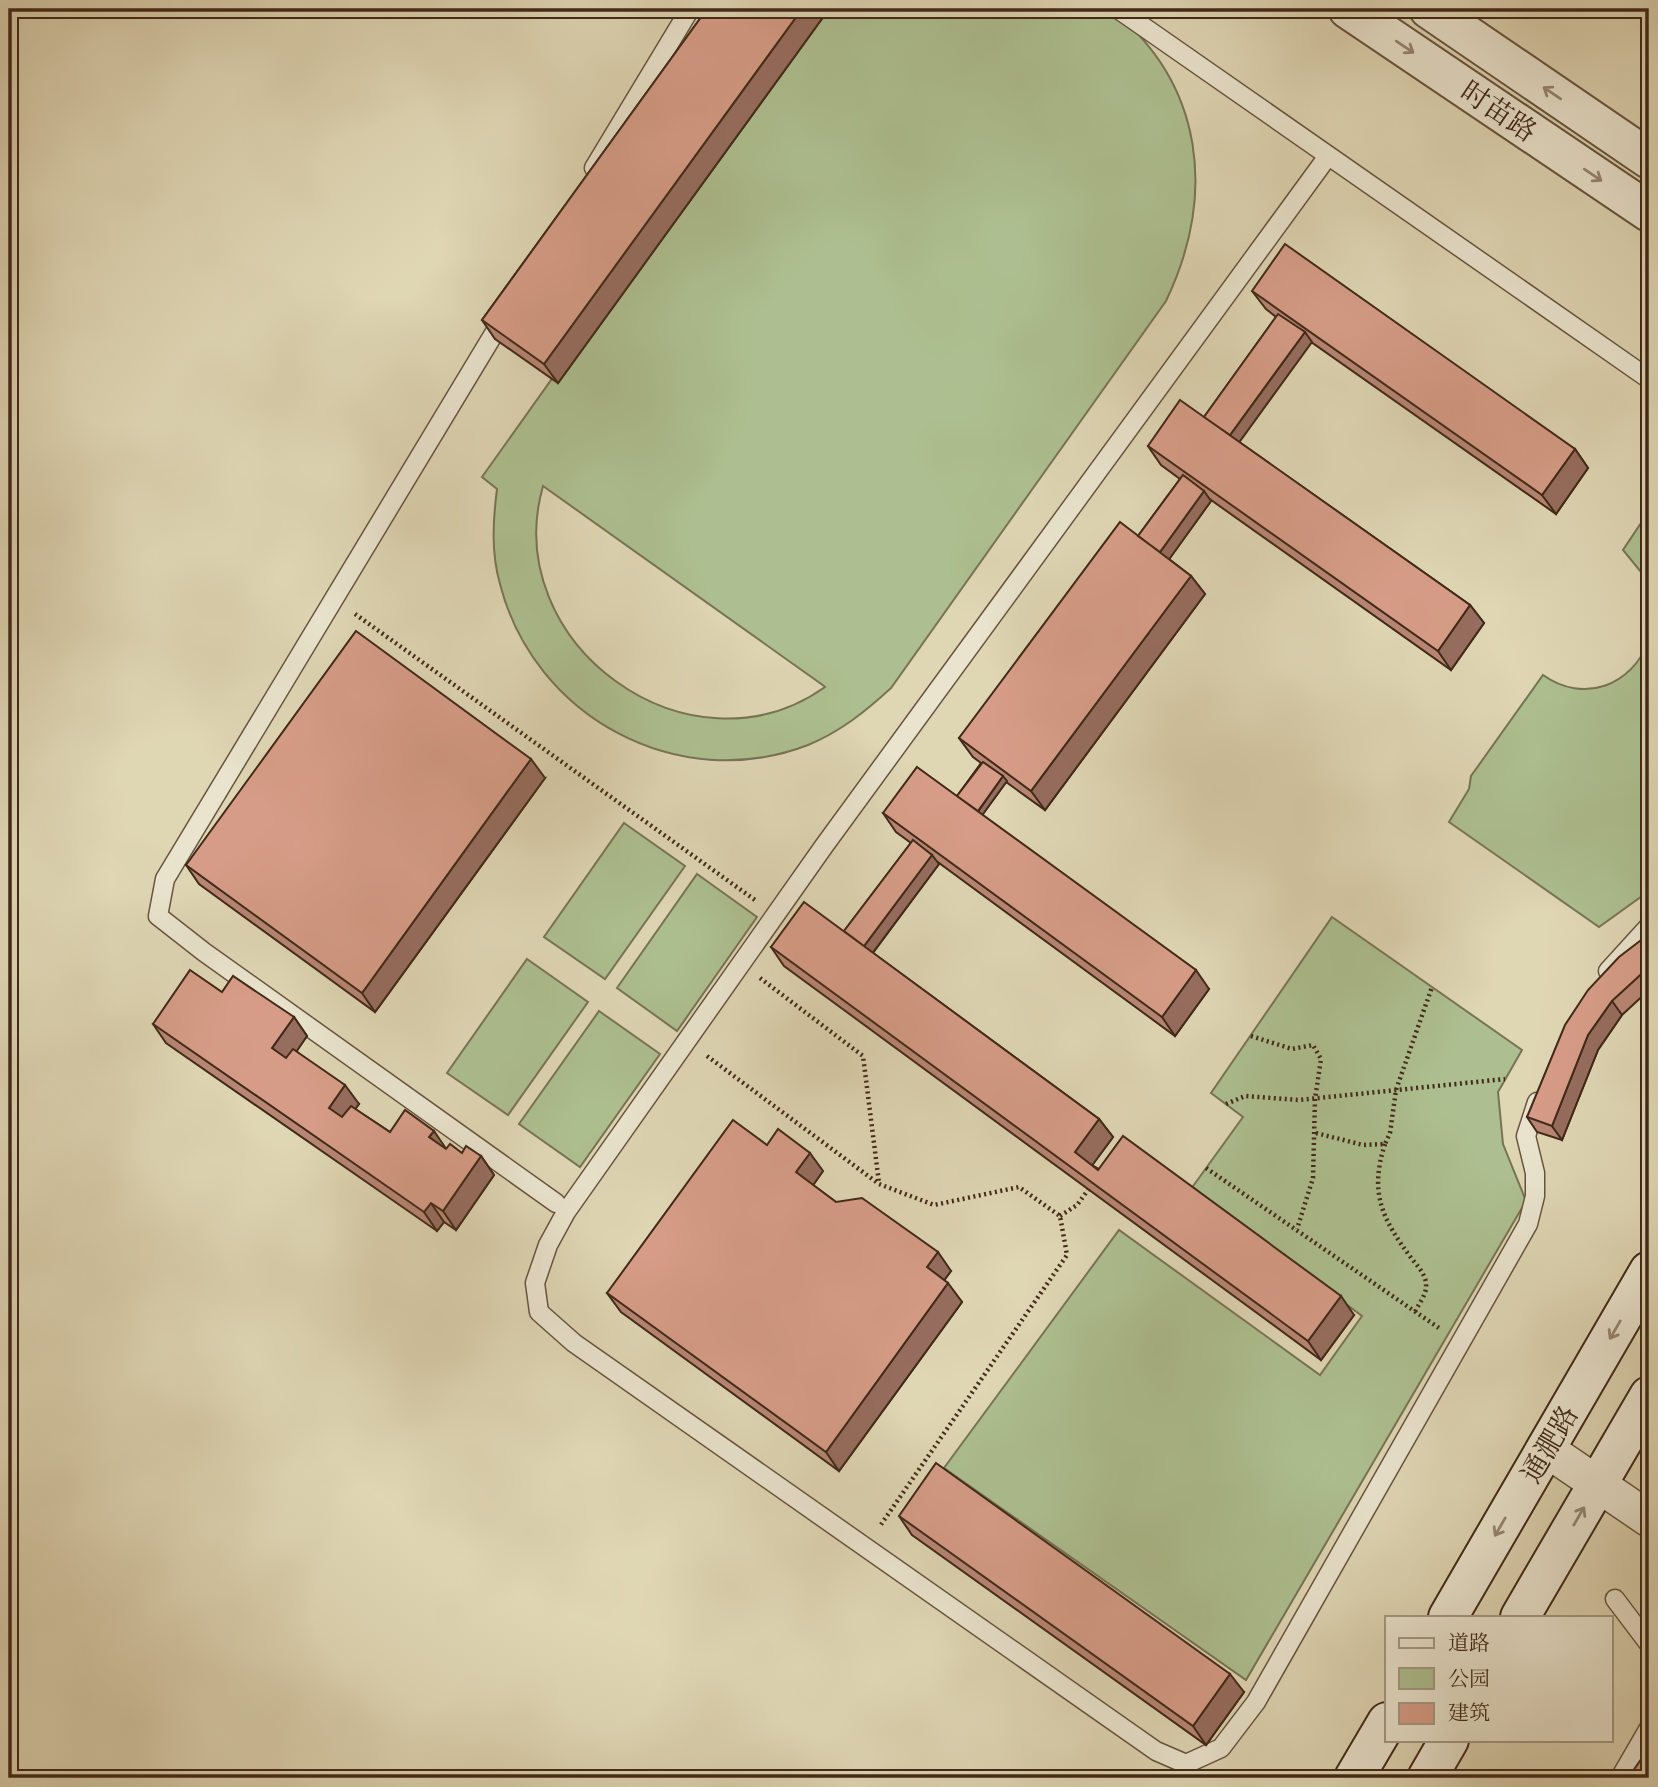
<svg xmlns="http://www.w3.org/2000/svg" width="1658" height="1787" font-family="'EB Garamond','Noto Serif SC',serif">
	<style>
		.green { fill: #adbf90; stroke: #777454; stroke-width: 2; fill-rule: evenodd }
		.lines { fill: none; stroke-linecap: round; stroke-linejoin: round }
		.service-casing { stroke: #68543f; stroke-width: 21 }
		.minor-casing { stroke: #68543f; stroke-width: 38 }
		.tertiary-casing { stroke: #68543f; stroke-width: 42 }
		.secondary-casing { stroke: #412918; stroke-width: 42 }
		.path { stroke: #412918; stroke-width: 4.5; stroke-dasharray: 2 3.5; stroke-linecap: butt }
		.service { stroke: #eae4ce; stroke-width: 18 }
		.minor { stroke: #eae4ce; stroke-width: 35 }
		.tertiary { stroke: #eae4ce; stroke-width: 38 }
		.secondary { stroke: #eae4ce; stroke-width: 38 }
		.wall { fill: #b88674; stroke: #412918; stroke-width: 2 }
		.shaded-wall { fill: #966d5e; stroke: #412918; stroke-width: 2 }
		.building { fill: #d69c87; stroke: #412918; stroke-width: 2 }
		.oneway { stroke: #968673 }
		.labels { text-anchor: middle; stroke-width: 5; stroke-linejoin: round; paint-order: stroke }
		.street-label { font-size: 28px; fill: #412918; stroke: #eae4ce }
	</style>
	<rect width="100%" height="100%" fill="#dfd6b4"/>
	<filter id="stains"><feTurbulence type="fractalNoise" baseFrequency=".00286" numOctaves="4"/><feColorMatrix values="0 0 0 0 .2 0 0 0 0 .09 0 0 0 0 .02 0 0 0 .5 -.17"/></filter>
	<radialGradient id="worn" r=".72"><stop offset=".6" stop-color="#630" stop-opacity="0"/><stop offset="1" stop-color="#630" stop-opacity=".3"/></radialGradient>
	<path class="green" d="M815,9H1111C1205,85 1216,196 1166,301L891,688C866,711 840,732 808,745C678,795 534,717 500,584C491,553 493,520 497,489L482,477ZM543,486L824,686L825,687C690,783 498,644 543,486Z
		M1649,511V582L1623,550Z
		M1649,641V891L1599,927L1449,822L1469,789L1471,776L1543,675C1584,704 1631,686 1649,641Z
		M624,823L685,866L605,979L544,937Z
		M697,874L757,917L677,1031L617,988Z
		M1332,917L1522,1050L1498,1092L1503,1144L1526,1201L1246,1680L944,1468L1119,1230L1320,1375L1362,1316L1191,1189L1243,1117L1211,1093Z
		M527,959L588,1002L508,1115L447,1073Z
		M599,1011L660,1054L580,1167L519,1124Z"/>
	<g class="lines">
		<g class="service-casing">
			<path id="service" d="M1118,9L1649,379
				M1328,156L824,846L566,1212L548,1245L535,1283L539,1312L574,1343L1156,1751L1186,1764L1221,1748L1256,1702L1528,1224L1535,1196V1173L1526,1136L1537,1102
				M594,168L690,9
				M504,317L165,879L158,916L204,952L556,1203
				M1608,971L1649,926
				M1615,1599L1649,1644
				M1620,1778L1649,1728"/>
		</g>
		<g class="minor-casing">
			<path id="minor" d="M1546,1449L1649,1519"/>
		</g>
		<g class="tertiary-casing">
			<path id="tertiary" d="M1348,9L1649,212
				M1429,9L1649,159"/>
		</g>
		<g class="secondary-casing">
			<path id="secondary" d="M1448,1617L1649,1271
				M1520,1617L1649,1396
				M1354,1778L1387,1722
				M1427,1778L1449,1740"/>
		</g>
		<path class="path" d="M355,614L755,900
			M760,978L863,1056L879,1183
			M1251,1036L1292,1049L1313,1045L1321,1059L1315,1099L1313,1178L1297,1229
			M707,1056L879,1184L934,1205L1019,1187L1060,1216L1067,1255L880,1526
			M1226,1104L1245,1096L1299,1100L1505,1079
			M1316,1133L1363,1145L1385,1144L1390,1133L1396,1090L1432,987
			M1385,1144C1369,1193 1382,1219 1412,1259C1419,1268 1427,1276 1426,1287C1426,1295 1418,1305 1415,1312
			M1206,1168L1439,1328
			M1060,1216L1077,1205L1091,1186"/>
		<use href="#service" class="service"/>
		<use href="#minor" class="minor"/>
		<use href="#tertiary" class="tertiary"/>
		<use href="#secondary" class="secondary"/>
	</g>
	<path class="wall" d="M707,9H829L558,383L495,339L482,320Z
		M1642,9H1649V14Z
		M1252,291L1575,449L1588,468L1556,514L1311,342L1239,442L1470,605L1484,623L1451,670L1211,500V501L1169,559L1191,576L1205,594L1045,810L1006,782L982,815L1209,989L1175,1036L939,863V864L873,953L1099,1119L1113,1137L1092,1165L1354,1315L1321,1360L784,966L771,947L844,931L911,843L896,832L883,813L957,796L981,763L973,757L959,738L1138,536L1180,479L1161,465L1148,446L1204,417L1276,317L1266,309Z
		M545,778L375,1012L199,884L186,865Z
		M1649,934V990L1622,1015L1598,1050L1562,1140L1537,1132L1527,1117Z
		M222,992L294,1017L307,1036L296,1051L359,1104L355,1109L390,1132L462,1153L481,1156L494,1175L456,1230L444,1222L437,1231L166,1043L153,1024Z
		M823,1171L813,1185L836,1202L951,1271L944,1280L962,1302L839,1471L621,1312L607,1293Z
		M899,1516L1244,1692L1206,1745L912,1535Z"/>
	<path class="shaded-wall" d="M802,9H829L558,383L544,364Z
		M1305,332L1312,342L1235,448L1228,438Z
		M1575,449L1588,468L1556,514L1542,495Z
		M1204,491L1211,501L1165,565L1158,555Z
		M1191,576L1205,594L1045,810L1031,791Z
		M1470,605L1484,623L1451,670L1438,651Z
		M531,759L545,778L375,1012L362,993Z
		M1003,776L1007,781L978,821L975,816Z
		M932,855L939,864L868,959L862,949Z
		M1196,970L1209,989L1175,1036L1162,1017Z
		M1612,1001L1622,1015L1598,1050L1562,1140L1552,1126L1588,1035Z
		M294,1017L307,1036L286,1067L272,1048Z
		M345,1085L359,1104L342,1127L329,1108Z
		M1099,1119L1113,1137L1088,1171L1075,1152Z
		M434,1131L447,1150L429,1137Z
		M810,1153L823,1171L809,1191L796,1172Z
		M481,1156L494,1175L456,1230L443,1211Z
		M431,1203L444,1222L437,1231L424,1212Z
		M938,1252L951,1271L940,1286L927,1267Z
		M948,1283L962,1302L839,1471L826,1452Z
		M1341,1296L1354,1315L1321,1360L1308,1341Z
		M1230,1674L1244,1692L1206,1745L1193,1726Z"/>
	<path class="building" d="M707,9H802L544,364L482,320Z
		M1285,244L1575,449L1542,495L1252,291Z
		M1278,314L1305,332L1230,435L1204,417Z
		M1180,400L1470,605L1438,651L1148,446Z
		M1183,475L1204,491L1160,552L1138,536Z
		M1120,522L1191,576L1031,791L959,738Z
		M356,631L531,759L362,993L186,865Z
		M983,762L1003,776L978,811L957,796Z
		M917,767L1196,970L1162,1017L883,813Z
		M913,840L932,855L864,946L844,931Z
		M804,902L1099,1119L1075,1152L1098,1170L1123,1136L1341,1296L1308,1341L771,947Z
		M1649,934V967L1612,1001L1588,1035L1552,1126L1527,1117L1565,1025L1588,990L1619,957Z
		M190,970L222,992L233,976L294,1017L272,1048L286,1058L293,1049L345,1085L329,1108L342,1117L351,1106L390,1132L405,1110L434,1131L429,1137L446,1149L450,1144L462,1153L466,1146L481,1156L443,1211L431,1203L424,1212L153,1024Z
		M733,1120L767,1145L778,1129L810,1153L796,1172L836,1202L862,1198L938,1252L927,1267L948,1283L826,1452L607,1293Z
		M936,1463L1230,1674L1193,1726L899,1516Z
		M1649,1748V1778H1628Z"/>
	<defs><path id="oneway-shaft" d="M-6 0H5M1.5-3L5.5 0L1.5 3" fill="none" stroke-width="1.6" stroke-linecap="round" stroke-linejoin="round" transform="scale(1.75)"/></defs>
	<g class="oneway">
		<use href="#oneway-shaft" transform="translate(1405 47) rotate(34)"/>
		<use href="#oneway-shaft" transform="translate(1552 93) rotate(-146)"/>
		<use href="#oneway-shaft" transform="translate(1593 175) rotate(34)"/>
		<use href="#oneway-shaft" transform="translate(1615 1330) rotate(120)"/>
		<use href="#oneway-shaft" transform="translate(1579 1516) rotate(-60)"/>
		<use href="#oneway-shaft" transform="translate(1500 1527) rotate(120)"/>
	</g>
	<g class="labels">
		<g class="street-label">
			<text transform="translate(1499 111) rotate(34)" y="10">时苗路</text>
			<text transform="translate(1549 1444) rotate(-60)" y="10">通淝路</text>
		</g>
	</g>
	<rect width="1658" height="1787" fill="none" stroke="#dfd6b4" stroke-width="35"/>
	<rect x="10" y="10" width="1637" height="1766" fill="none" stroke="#412918" stroke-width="3.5"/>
	<rect x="18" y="18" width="1623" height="1752" fill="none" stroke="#412918" stroke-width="2"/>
	<rect x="1385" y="1616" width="228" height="126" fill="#eae4ce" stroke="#a69985" stroke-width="2"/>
	<rect x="1399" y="1638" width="35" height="10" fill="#eae4ce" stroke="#a69985" stroke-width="2"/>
	<text x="1448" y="1650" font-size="21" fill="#412918">道路</text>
	<rect x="1399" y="1668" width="35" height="21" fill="#adbf90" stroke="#a69985" stroke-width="2"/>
	<text x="1448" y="1686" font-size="21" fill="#412918">公园</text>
	<rect x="1399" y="1703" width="35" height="21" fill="#d69c87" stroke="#a69985" stroke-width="2"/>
	<text x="1448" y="1720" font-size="21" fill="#412918">建筑</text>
	<rect width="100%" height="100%" filter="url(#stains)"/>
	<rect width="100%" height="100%" fill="url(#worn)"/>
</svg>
